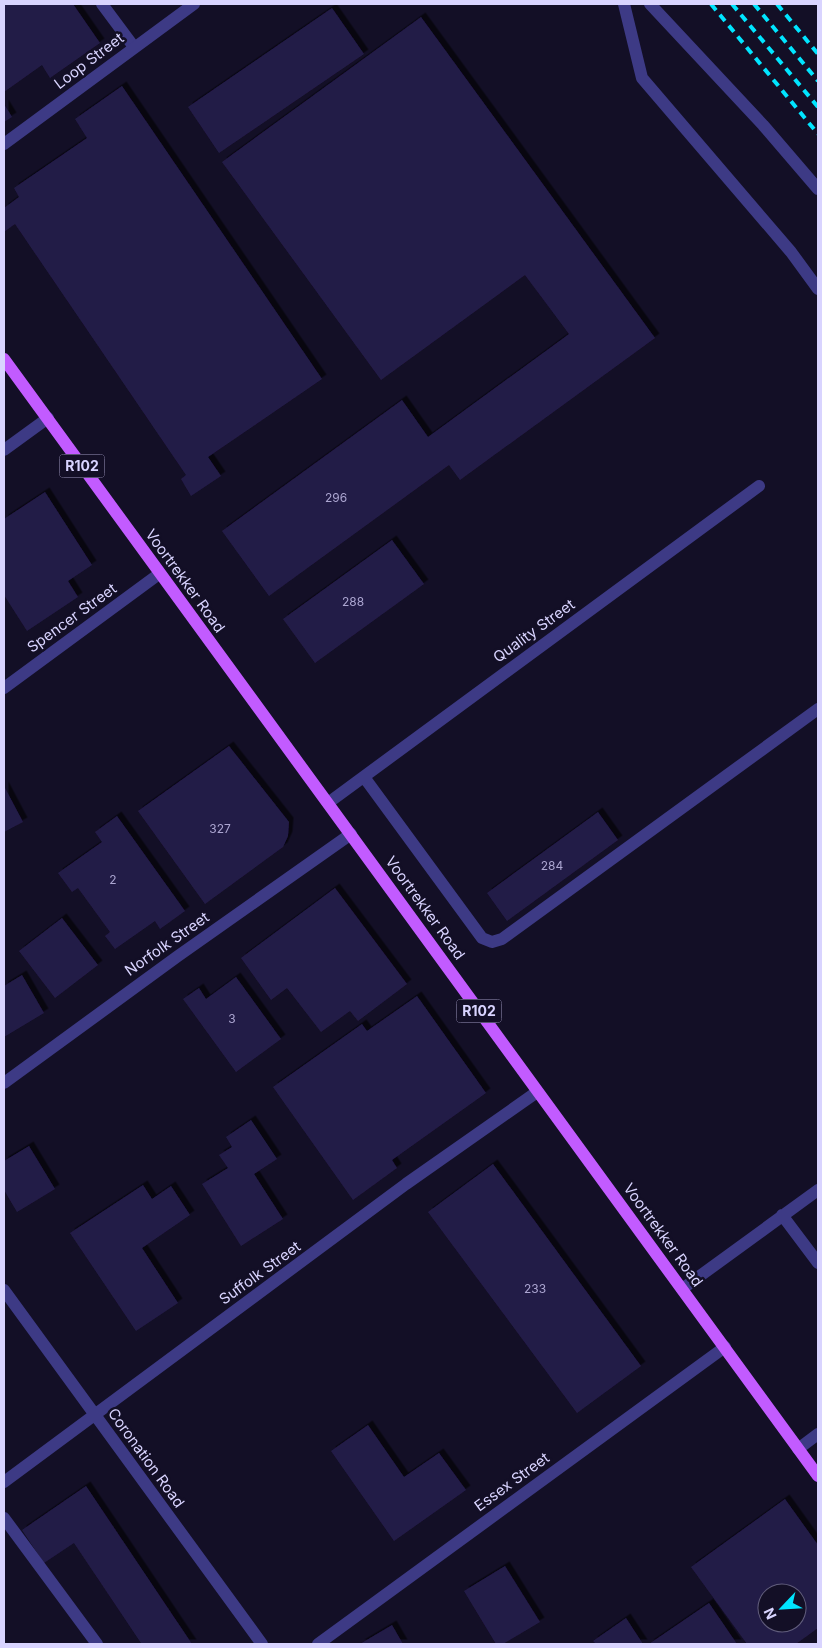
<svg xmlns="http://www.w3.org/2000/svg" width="822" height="1648" font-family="Inter,sans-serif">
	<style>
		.building { fill: #241b47; fill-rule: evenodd; filter: url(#shadow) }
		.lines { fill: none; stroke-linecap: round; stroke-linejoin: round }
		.lane { stroke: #3d3a85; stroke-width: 12 }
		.street { stroke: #3d3a85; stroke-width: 12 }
		.primary { stroke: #c25bff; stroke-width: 12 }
		.rail { stroke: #00e5ff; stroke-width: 4; stroke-dasharray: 8 6; stroke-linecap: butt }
		.labels { text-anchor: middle; stroke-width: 5; stroke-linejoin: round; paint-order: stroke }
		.number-label { font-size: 12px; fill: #aca6d1 }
		.shield { fill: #130f26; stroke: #9e99be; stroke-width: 1 }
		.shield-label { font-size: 14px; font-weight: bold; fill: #d9d4ff }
		.street-label { font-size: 15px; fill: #d9d4ff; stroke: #130f26 }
	</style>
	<defs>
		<filter id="shadow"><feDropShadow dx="4.5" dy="-4.5" stdDeviation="0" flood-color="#0009"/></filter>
	</defs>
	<rect width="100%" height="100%" fill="#130f26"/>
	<path class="building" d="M4,4H73L100,43L50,78L42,65L4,92Z
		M332,8L364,54L219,153L188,107Z
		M421,17L655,338L460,480L449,465L269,596L222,531L402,400L428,437L569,334L525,275L381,380L222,162Z
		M122,86L322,379L208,457L221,476L191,496L181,479L186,475L15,224L4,232V208L19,197L14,188L87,138L75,119Z
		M4,104L12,117L4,122Z
		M45,492L92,565L68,581L78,597L27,631L4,595V519Z
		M392,540L424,584L315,663L283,619Z
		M229,746L289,822L288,836L283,847L205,904L138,811Z
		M4,786L23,822L4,832Z
		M598,812L618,840L507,921L487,893Z
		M117,816L185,911L160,929L155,921L115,949L105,936L110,932L78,888L72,892L58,873L102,842L95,832Z
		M335,888L407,984L358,1021L350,1011L321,1032L287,988L271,1000L241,958Z
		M62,918L98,965L55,998L19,951Z
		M22,975L44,1013L4,1037V986Z
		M236,977L281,1039L236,1072L183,999L199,988L206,999Z
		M417,996L486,1093L392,1160L397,1168L353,1200L273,1087L362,1024L367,1031Z
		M251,1120L277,1159L254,1174L283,1219L241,1246L202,1184L228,1168L219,1155L232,1147L226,1137Z
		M29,1146L55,1189L17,1212L4,1190V1161Z
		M493,1164L641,1366L577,1413L428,1212Z
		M143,1185L152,1199L171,1186L190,1215L142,1248L178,1303L136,1331L70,1233Z
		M368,1425L404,1477L439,1453L466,1490L394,1541L331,1451Z
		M86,1486L192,1644H139L141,1643L74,1543L44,1563L22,1530Z
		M785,1499L818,1545V1628L796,1644H747L691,1567ZM767,1593H797V1623H767Z
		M505,1566L540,1622L503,1644H496L464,1591Z
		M709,1603L737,1644H649Z
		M626,1618L643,1644H596L593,1641Z
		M392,1625L403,1644H360Z"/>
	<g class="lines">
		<path class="lane" d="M102,4L134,47
			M624,4L642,78L791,252L818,289
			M650,4L763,125L818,189
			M4,450L48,418
			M364,777L482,938L492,942L502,939L818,709
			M328,803L759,486
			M782,1215L818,1263
			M682,1289L818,1190
			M4,1518L97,1644"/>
		<path class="street" d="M4,144L194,4
			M4,688L159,574
			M4,1083L178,956L351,834
			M4,1290L262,1644
			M798,1449L818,1434
			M4,1482L406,1184L537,1092
			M318,1644L725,1347"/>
		<path class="primary" d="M4,359L818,1476"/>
		<path class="rail" d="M711,4L818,134
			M732,4L818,107
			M754,4L818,81
			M777,4L818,54"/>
	</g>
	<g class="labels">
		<g class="number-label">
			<text x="336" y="502">296</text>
			<text x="353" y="606">288</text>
			<text x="220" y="833">327</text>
			<text x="552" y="870">284</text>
			<text x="113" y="884">2</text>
			<text x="232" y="1023">3</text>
			<text x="535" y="1293">233</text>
		</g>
		<g class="shield">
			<rect x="59.5" y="454.5" width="45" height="23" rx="4"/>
			<rect x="456.5" y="999.5" width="45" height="23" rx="4"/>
		</g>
		<g class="shield-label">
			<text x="82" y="471">R102</text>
			<text x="479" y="1016">R102</text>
		</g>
		<g class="street-label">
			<text transform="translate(89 61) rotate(-37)" y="5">Loop Street</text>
			<text transform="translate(185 581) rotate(54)" y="5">Voortrekker Road</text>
			<text transform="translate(72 618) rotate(-36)" y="5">Spencer Street</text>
			<text transform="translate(534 631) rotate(-36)" y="5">Quality Street</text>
			<text transform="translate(425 908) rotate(54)" y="5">Voortrekker Road</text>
			<text transform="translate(167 944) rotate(-35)" y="5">Norfolk Street</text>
			<text transform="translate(663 1235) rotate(54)" y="5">Voortrekker Road</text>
			<text transform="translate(260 1273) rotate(-36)" y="5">Suffolk Street</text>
			<text transform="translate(146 1458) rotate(54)" y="5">Coronation Road</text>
			<text transform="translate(512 1482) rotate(-36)" y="5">Essex Street</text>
		</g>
	</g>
	<rect width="822" height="1648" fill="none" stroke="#d9d4ff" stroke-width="10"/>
	<g transform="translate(782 1608) rotate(245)"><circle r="24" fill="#130f26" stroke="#625e7d"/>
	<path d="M0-4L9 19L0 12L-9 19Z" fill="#00e5ff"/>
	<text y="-8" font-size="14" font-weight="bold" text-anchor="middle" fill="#d9d4ff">N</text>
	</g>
</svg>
